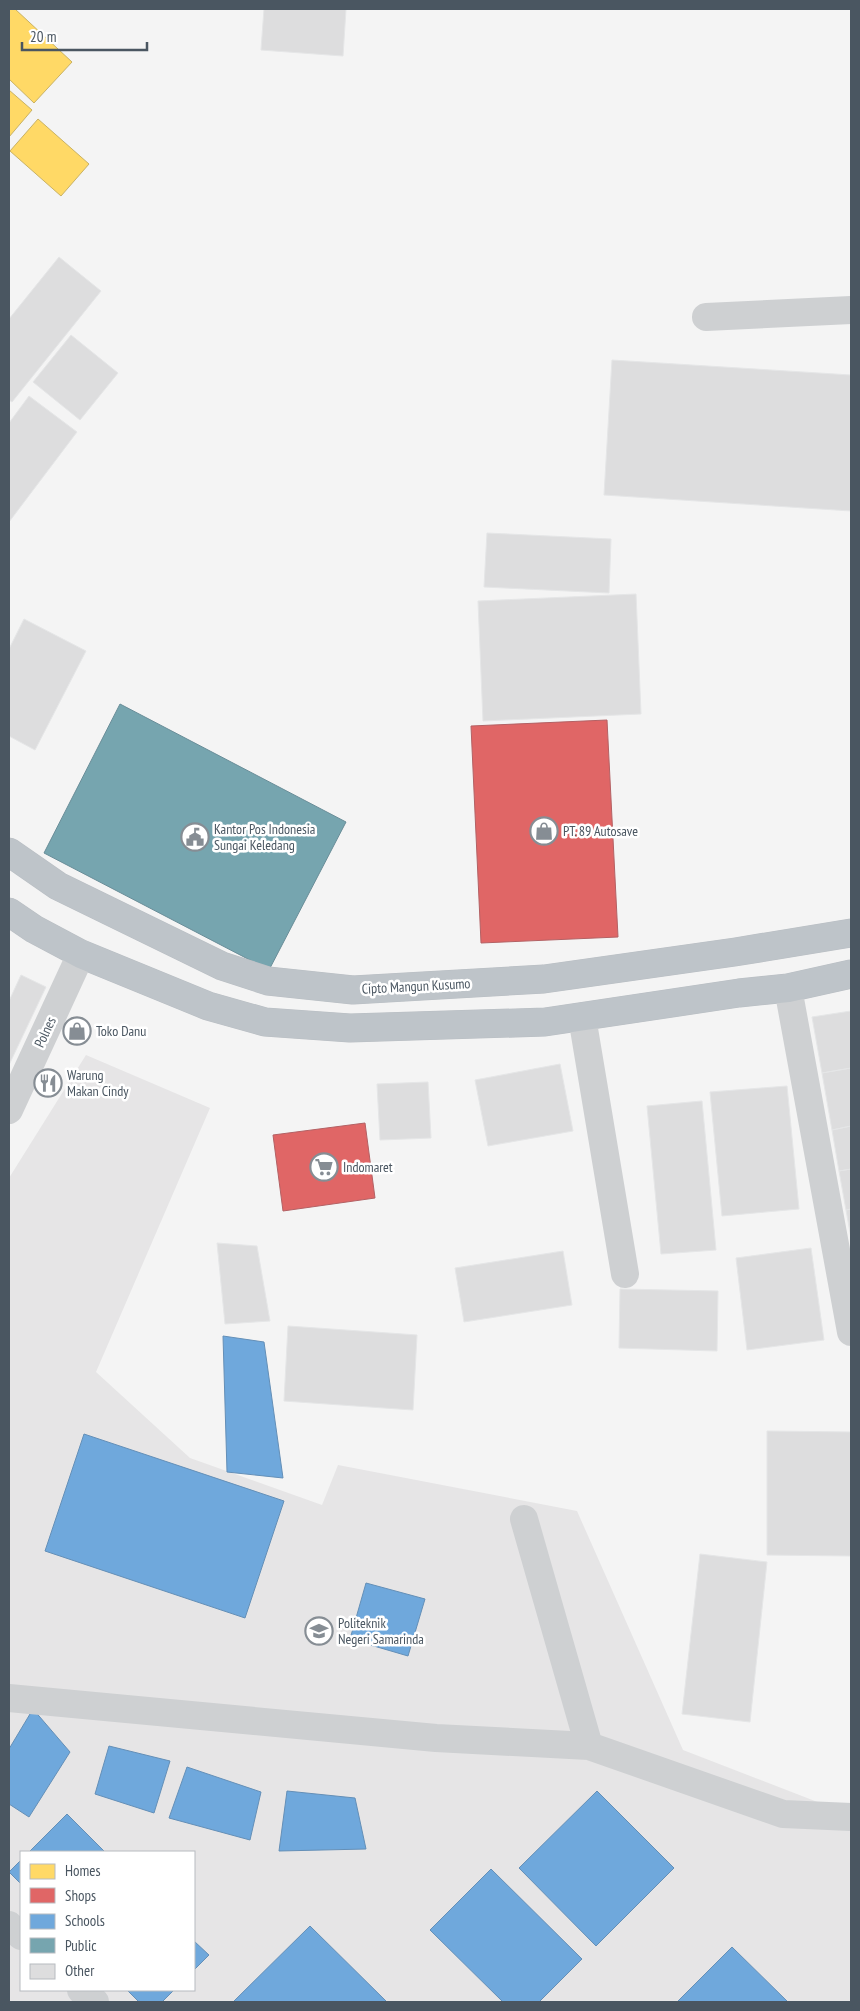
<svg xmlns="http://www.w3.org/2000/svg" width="860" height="2011" font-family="'PT Sans Narrow',sans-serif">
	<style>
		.education { fill: #e6e5e6; fill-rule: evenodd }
		.homes { fill: #ffd966; stroke: #c9b264 }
		.shops { fill: #e06666; stroke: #b36164 }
		.schools { fill: #6fa8dc; stroke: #648fb7 }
		.public { fill: #76a5af; stroke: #698d98 }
		.building { fill: #ddddde; stroke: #e5e6e7 }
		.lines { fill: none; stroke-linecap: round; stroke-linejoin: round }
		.highway-casing { stroke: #b9bec3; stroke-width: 29 }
		.minor { stroke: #ced0d2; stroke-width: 28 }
		.highway { stroke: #bec4c9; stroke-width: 28 }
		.labels { text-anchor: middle; stroke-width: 5; stroke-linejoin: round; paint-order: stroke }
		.poi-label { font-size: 14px; fill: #4a5661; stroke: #fff; text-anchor: start }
		.street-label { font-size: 14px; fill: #4a5661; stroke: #fff }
	</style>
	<rect width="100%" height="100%" fill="#f4f4f4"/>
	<path class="education" d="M86,1055L210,1108L96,1372L190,1458L322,1505L338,1465L577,1511L683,1750L851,1815V2002H9V1178ZM21,1852H194V1990H21Z"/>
	<path class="homes" d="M9,9H15L72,62L34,103L9,79Z
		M9,90L32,110L9,137Z
		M38,119L89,164L61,196L10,151Z"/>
	<path class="shops" d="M607,720L618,937L481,943L471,726Z
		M365,1123L375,1198L283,1211L273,1135Z"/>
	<path class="schools" d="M223,1336L264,1342L283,1478L227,1472Z
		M84,1434L284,1501L245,1618L45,1551Z
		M366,1583L425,1599L408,1656L350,1639Z
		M33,1709L70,1752L29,1817L9,1804V1749Z
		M109,1746L170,1761L154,1813L95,1794Z
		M187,1767L261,1792L250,1840L169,1818Z
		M287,1791L355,1798L366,1849L279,1851Z
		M597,1791L674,1868L596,1946L519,1868Z
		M67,1814L105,1852H29Z
		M21,1860V1884L9,1872Z
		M491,1869L582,1959L539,2002H503L430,1930Z
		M310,1926L387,2002H233Z
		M194,1941L209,1955L194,1970Z
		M732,1947L788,2002H677Z
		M127,1990H174L162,2002H139Z"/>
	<path class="public" d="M120,704L346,822L269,970L44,853Z"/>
	<path class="building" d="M264,9H346L343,56L261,50Z
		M59,257L101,291L12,402L9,400V319Z
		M71,335L118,373L80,420L33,382Z
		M612,360L851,375V511L604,495Z
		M29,396L77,432L9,522V423Z
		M487,533L611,539L609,593L484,587Z
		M636,594L641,714L483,721L478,601Z
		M24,619L86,651L35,750L9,736V649Z
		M21,975L46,987L9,1065V1001Z
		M851,1011V1068L822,1073L812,1017Z
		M560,1064L573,1131L488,1146L475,1080Z
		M851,1068V1126L832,1130L822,1073Z
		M428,1082L431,1138L380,1140L377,1084Z
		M787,1086L799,1209L722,1216L710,1092Z
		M702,1101L716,1250L661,1254L647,1106Z
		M851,1126V1169L839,1171L832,1130Z
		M851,1169V1209L846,1210L839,1171Z
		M851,1209V1238L846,1210Z
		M217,1243L257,1246L270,1321L225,1324Z
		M811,1248L824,1340L747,1350L736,1258Z
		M563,1251L572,1305L464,1322L455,1268Z
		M620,1289L718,1291L717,1351L619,1348Z
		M288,1326L417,1335L413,1410L284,1401Z
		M767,1431L851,1432V1556L767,1555Z
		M700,1554L767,1562L750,1722L682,1714Z"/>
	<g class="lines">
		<g class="highway-casing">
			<path id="highway" d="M9,852L58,886L222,966L268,981L353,990L544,979L735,952L851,933
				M9,912L34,929L81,954L208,1006L265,1022L350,1028L545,1022L739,993L788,988L851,974"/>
		</g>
		<path class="minor" d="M706,317L851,310
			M788,988L851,1332
			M582,1017L625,1274
			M9,1110L81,954
			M524,1519L589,1746
			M9,1698L436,1738L589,1746L783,1814L851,1817
			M9,1925L21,1936
			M81,1990L95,2002"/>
		<use href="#highway" class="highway"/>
	</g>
	<defs>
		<g id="shop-ring" transform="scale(1.4375)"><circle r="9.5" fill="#fff" stroke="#868d94" stroke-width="1.5"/><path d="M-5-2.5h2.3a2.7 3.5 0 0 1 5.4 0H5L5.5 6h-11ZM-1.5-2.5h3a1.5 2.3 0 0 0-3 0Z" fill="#868d94"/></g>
		<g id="civic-ring" transform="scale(1.4375)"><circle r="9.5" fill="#fff" stroke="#868d94" stroke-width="1.5"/><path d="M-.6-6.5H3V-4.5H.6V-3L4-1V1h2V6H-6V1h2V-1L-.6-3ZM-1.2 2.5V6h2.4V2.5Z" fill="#868d94"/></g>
		<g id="restaurant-ring" transform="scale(1.4375)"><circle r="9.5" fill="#fff" stroke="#868d94" stroke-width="1.5"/><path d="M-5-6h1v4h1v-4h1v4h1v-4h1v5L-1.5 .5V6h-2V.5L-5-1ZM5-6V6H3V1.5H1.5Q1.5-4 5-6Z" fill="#868d94"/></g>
		<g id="supermarket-ring" transform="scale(1.4375)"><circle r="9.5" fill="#fff" stroke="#868d94" stroke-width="1.5"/><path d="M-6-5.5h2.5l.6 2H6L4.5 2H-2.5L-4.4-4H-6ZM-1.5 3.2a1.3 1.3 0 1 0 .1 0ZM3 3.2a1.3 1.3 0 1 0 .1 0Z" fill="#868d94"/></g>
		<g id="university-ring" transform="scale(1.4375)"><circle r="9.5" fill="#fff" stroke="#868d94" stroke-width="1.5"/><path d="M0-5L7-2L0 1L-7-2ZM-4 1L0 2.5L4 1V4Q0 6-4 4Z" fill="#868d94"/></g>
	</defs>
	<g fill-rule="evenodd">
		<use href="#shop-ring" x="544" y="831"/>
		<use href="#civic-ring" x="195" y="837"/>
		<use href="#shop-ring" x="77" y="1031"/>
		<use href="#restaurant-ring" x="48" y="1083"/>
		<use href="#supermarket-ring" x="324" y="1167"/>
		<use href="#university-ring" x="319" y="1631"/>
	</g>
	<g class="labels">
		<g class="poi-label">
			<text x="214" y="834">Kantor Pos Indonesia<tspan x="214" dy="16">Sungai Keledang</tspan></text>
			<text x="563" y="836">PT. 89 Autosave</text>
			<text x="96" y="1036">Toko Danu</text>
			<text x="67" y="1080">Warung<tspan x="67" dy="16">Makan Cindy</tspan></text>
			<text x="343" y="1172">Indomaret</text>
			<text x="338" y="1628">Politeknik<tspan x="338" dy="16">Negeri Samarinda</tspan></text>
		</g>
		<g class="street-label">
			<text transform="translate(416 986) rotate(-3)" y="5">Cipto Mangun Kusumo</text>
			<text transform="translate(45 1032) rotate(-65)" y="5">Polnes</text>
		</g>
	</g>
	<rect width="860" height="2011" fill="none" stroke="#4a5661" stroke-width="20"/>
	<rect x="20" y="1851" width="175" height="140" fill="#ffffff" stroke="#b7bbc0"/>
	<rect x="30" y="1864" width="25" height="15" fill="#ffd966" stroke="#b7bbc0"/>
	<text x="65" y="1876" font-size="15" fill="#4a5661">Homes</text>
	<rect x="30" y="1888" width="25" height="15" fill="#e06666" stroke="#b7bbc0"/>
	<text x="65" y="1901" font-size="15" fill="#4a5661">Shops</text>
	<rect x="30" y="1914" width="25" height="15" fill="#6fa8dc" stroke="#b7bbc0"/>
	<text x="65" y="1926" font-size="15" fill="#4a5661">Schools</text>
	<rect x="30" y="1938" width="25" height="15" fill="#76a5af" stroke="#b7bbc0"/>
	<text x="65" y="1951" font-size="15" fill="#4a5661">Public</text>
	<rect x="30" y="1964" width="25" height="15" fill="#ddddde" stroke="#b7bbc0"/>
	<text x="65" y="1976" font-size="15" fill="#4a5661">Other</text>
	<path d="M22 42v8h125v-8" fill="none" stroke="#4a5661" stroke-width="2.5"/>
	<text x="30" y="42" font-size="15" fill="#4a5661" stroke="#ffffff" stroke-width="4" paint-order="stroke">20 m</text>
</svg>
